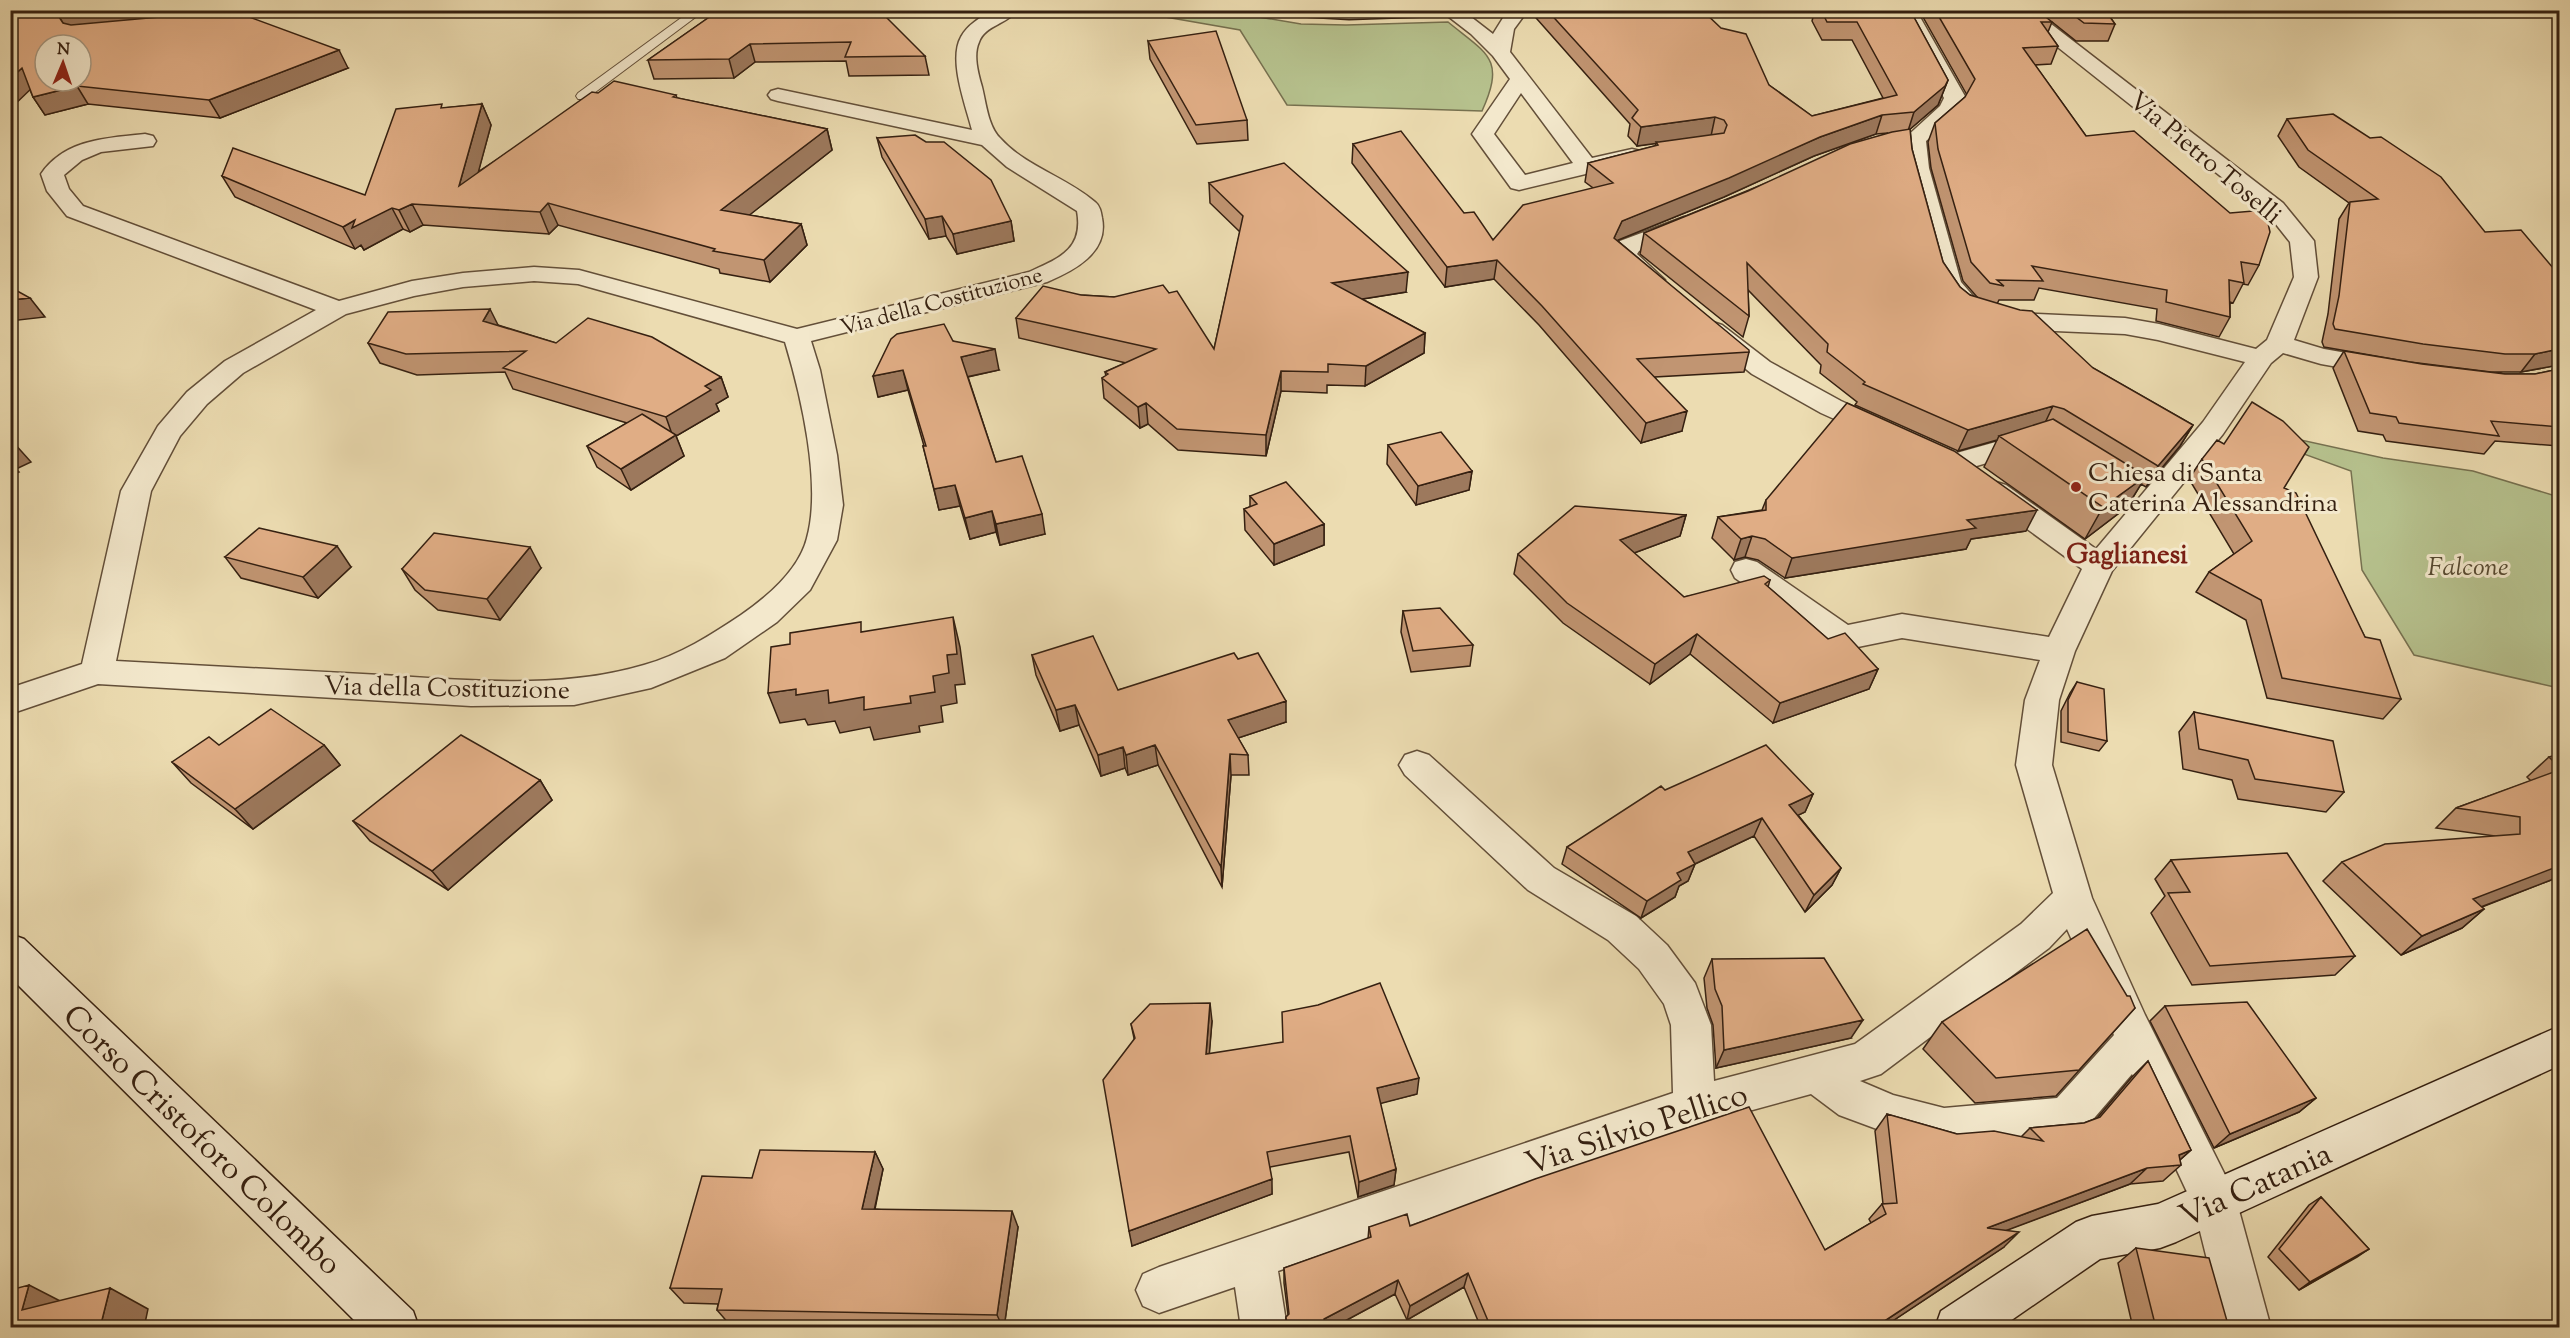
<svg xmlns="http://www.w3.org/2000/svg" width="2570" height="1338" font-family="'Sorts Mill Goudy',serif">
	<style>
		.green { fill: #b6c18d; stroke: #76704f; stroke-width: 1.5 }
		.lines { fill: none; stroke-linecap: round; stroke-linejoin: round }
		.lane-casing { stroke: #634f39; stroke-width: 2 }
		.street-casing { stroke: #634f39; stroke-width: 3 }
		.secondary-casing { stroke: #352011; stroke-width: 3 }
		.lane { fill: #f3e8cc; fill-rule: evenodd }
		.street { fill: #f3e8cc; fill-rule: evenodd }
		.secondary { fill: #f3e8cc; fill-rule: evenodd }
		.wall { fill: #c19572; stroke: #352011; stroke-width: 1.5 }
		.shaded-wall { fill: #9d795d; stroke: #352011; stroke-width: 1.5 }
		.building { fill: #e0ad85; stroke: #352011; stroke-width: 1.5; fill-rule: evenodd }
		.poi-dot { fill: #8f2418; stroke: #f3e8cc; stroke-width: 2 }
		.labels { text-anchor: middle; stroke-width: 6; stroke-linejoin: round; paint-order: stroke }
		.far-street-label { font-size: 22px; fill: #352011; stroke: #f3e8cc }
		.street-label { font-size: 26px; fill: #352011; stroke: #f3e8cc }
		.poi-label { font-size: 26px; fill: #352011; stroke: #f3e8cc; text-anchor: start }
		.park-label { font-size: 26px; font-style: italic; fill: #554830; stroke: #f3e8cc }
		.neighbourhood-label { font-size: 27px; font-weight: bold; fill: #7a1f14; stroke: #f3e8cc }
		.near-street-label { font-size: 32px; fill: #352011; stroke: #f3e8cc }
	</style>
	<rect width="100%" height="100%" fill="#ecdcb1"/>
	<filter id="stains"><feTurbulence type="fractalNoise" baseFrequency=".00333" numOctaves="4"/><feColorMatrix values="0 0 0 0 .2 0 0 0 0 .09 0 0 0 0 .02 0 0 0 .5 -.17"/></filter>
	<radialGradient id="worn" r=".72"><stop offset=".6" stop-color="#630" stop-opacity="0"/><stop offset="1" stop-color="#630" stop-opacity=".3"/></radialGradient>
	<path class="green" d="M1131,11H1223L1301,24L1346,25L1448,22C1487,54 1506,58 1482,111L1287,105L1240,30Z
		M2283,436L2383,458L2473,471L2559,497V688L2414,655L2362,570L2351,471L2282,446Z"/>
	<g class="lines">
		<g class="lane-casing">
			<path id="lane" d="M692,10H705L586,99H578L576,96L578,93Z"/>
		</g>
		<g class="street-casing">
			<path id="street" d="M152,10H173C158,31 133,40 108,34L105,30L108,26C130,20 133,27 152,10Z
				M993,10H1017C1008,24 985,25 979,42C973,55 978,73 982,87C986,103 988,126 1000,138C1026,167 1066,177 1095,202C1100,206 1101,212 1102,218C1109,253 1073,271 1047,282L811,341L820,370L837,455L843,505L837,540L810,590L777,622L725,658L651,688L574,705L471,706L98,684L10,714V688L82,664L121,491L158,426L187,392L225,361L316,310L67,216L47,191L41,174C65,139 107,138 145,134L153,136L156,141L153,146L101,152L82,160L64,175L69,189L83,206L339,301L412,281L463,273L534,267L579,270L797,329L1029,272C1060,258 1084,249 1077,211L1007,167L982,145L778,101L771,99L768,95L771,91L778,89L972,130C966,106 948,60 961,37C967,25 981,17 993,10ZM534,281L578,284L785,342C801,395 822,484 807,538C799,570 767,597 741,615C711,635 680,655 644,665C560,690 468,680 381,675C292,670 204,666 116,661L151,491L180,436L207,404L243,373L346,314L414,296L463,287Z
				M1440,10H1462L1493,34L1508,10H1528L1514,29L1510,52L1592,158L1632,149L1640,151L1643,156L1640,161L1519,190L1511,188L1472,134L1510,79L1493,56L1471,34ZM1521,93L1573,163L1525,175L1494,134Z
				M1897,10H1916L1966,98L1957,114L1926,141L1929,168L1961,282L1980,304L2013,313L2125,318L2159,324L2256,349L2267,340L2294,277L2290,242L2267,213L2011,10H2033L2283,203L2310,236L2314,241L2318,277L2294,340L2324,349L2392,361L2396,367L2392,373L2383,375L2321,364L2283,353L2271,363L2223,434L2112,571L2075,651L2059,700L2052,765L2092,898L2145,1015L2231,1187L2237,1203L2271,1328H2224L2194,1207L2132,1074L2083,1131L2068,1137L1944,1148L1893,1135L1839,1115L1811,1094L1694,1126L1278,1271L1287,1328H1241L1235,1287L1159,1313L1143,1306L1136,1290L1143,1274L1159,1267L1673,1093L1671,1025L1664,1004L1639,969L1608,940L1528,890L1405,775L1399,765L1405,755L1417,751L1429,755L1554,868L1636,916L1667,945L1695,983L1711,1025L1714,1081L1855,1044L2021,924L2053,893L2016,765L2025,700L2040,660L1902,638L1843,650L1832,646L1735,578L1731,570L1735,562L1746,559L1757,562L1848,625L1902,614L2049,637L2082,569L1986,499L1981,492L1986,485L1996,482L2006,485L2096,549L2203,422L2245,362L2158,340L2125,334L2011,329L1962,314L1953,306L1937,282L1907,168L1904,139L1940,106L1944,98ZM2067,929L2114,1035L2057,1098L1944,1108L1893,1095L1860,1081L1881,1074L2049,948Z
				M1684,217L1692,219L1696,224L1692,229L1639,251L1637,254L1665,280L1662,285C1643,290 1622,271 1612,256L1620,241Z
				M1713,322L1722,325L1770,362L1841,401L1892,424L1896,430L1892,436L1882,439L1872,436L1821,413L1752,374L1704,335L1700,330L1704,325Z
				M2035,431L2045,434L2049,440L2045,446L1956,472L1946,470L1942,463L1946,456Z"/>
		</g>
		<g class="secondary-casing">
			<path id="secondary" d="M1289,10H1443L1441,14L1434,16L1349,19L1298,16L1291,14Z
				M10,934L24,939L413,1311L419,1328H362L10,977Z
				M2560,1026V1065L2176,1242L2160,1248L2100,1259L2000,1328H1935L1941,1311L2076,1222L2092,1216L2158,1204Z"/>
		</g>
		<use href="#lane" class="lane"/>
		<use href="#street" class="street"/>
		<use href="#secondary" class="secondary"/>
	</g>
	<path class="wall" d="M10,10H149L139,19L169,16L165,10H208L210,14L348,68L220,118L88,104L45,115L33,97L30,90Z
		M1529,10H1702L1769,85L1812,116L1883,98L1852,40H1822L1812,21L1815,10H1910L1948,80L1938,105L1910,129L1912,149L1943,262L1960,287L1970,295L1978,298L1963,281L1931,168L1928,142L1935,123L1965,97L1967,95L1919,10H2105L2115,24L2108,41H2076L2052,22L2048,32L2058,46L2051,64L2035,65L2086,136L2259,265L2248,285L2243,284L2233,303L2230,302V317L2219,337L2156,321L2157,309L2039,288L2034,300H1999L1997,304L2093,368L2193,425L2180,446L2146,487L2141,484L2127,507L2085,539L1984,467L1997,440L1958,451L1855,405L1857,402L1820,373L1821,365L1748,290L1749,316L1743,337L1640,254L1644,233L1888,133L1876,134L1814,156L1724,197L1618,240V241L1749,352L1744,372L1655,377L1682,431L1641,443L1539,325L1494,279L1445,287L1352,163L1353,144L1464,213L1493,240L1593,188L1585,182L1588,163L1655,146L1656,143L1637,146L1628,136L1630,124Z
		M718,11L925,56L929,75L849,76L846,61L755,62L734,78L654,79L648,60Z
		M1148,41L1247,120L1248,140L1197,144L1150,59Z
		M598,93L676,95L677,98L827,129L832,150L749,215L801,224L807,245L770,282L720,273L719,269L558,225L549,234L423,225L410,232L403,229L364,250L361,245L355,249L235,197L222,176L365,195L444,108L482,104L491,125L478,172Z
		M2287,119L2559,275V365L2521,372H2491L2410,362L2324,347L2322,342L2328,314L2339,219L2349,203L2299,167L2278,136Z
		M877,138L1011,221L1014,241L957,254L946,236L929,239L882,157Z
		M1209,183L1406,292L1362,299L1425,333L1424,353L1365,386L1327,385V393L1281,391L1266,456L1178,450L1148,424L1140,428L1104,398L1102,378L1106,376L1105,372L1126,363L1019,338L1016,318L1081,295L1114,297L1169,293L1214,349L1240,232L1210,203Z
		M498,325L556,343L721,377L728,397L716,404L719,411L676,436L684,456L631,490L597,467L587,446L627,423L513,389L505,372L417,375L380,363L368,343Z
		M953,341L999,370L968,377L996,462L1045,534L1000,545L996,532L970,539L960,506L939,510L923,446H924L908,390L878,397Z
		M2344,351L2422,364L2505,374H2535L2559,369V446L2495,441L2484,454L2386,441L2383,435L2358,431L2333,368Z
		M1388,445L1472,471L1469,490L1416,505L1387,464Z
		M2202,459L2284,488L2365,637L2401,699L2383,719L2267,698L2246,620L2196,592L2209,572L2234,554L2189,479Z
		M1250,496L1324,524V545L1274,565L1245,530L1244,509L1250,507Z
		M1766,500L2026,531L1971,539L1966,549L1785,578L1758,560L1745,557L1734,560L1712,538L1718,517L1762,510Z
		M1686,515L1680,536L1634,553L1684,597L1770,580L1768,587L1828,639L1878,669L1869,689L1773,723L1690,654L1650,684L1563,623L1514,574L1518,554Z
		M225,557L351,567L318,598L241,578Z
		M541,568L500,620L438,610L415,590L402,569Z
		M1403,611L1473,645L1470,666L1411,672L1401,632Z
		M1032,655L1118,690L1238,659L1286,722L1238,738L1248,755L1249,775H1231L1222,887L1158,765L1128,775L1125,768L1101,776L1079,725L1060,731L1036,675Z
		M2077,682L2107,741L2099,751L2061,742V711L2070,693Z
		M2194,712L2344,792L2326,812L2238,799L2232,780L2183,769L2179,732Z
		M219,745H324L340,765L253,829L191,783L172,762Z
		M2559,755V873L2551,880L2482,907L2484,909L2462,928L2401,955L2323,881L2342,862L2495,836L2436,828L2456,808L2531,781L2527,777L2549,757Z
		M540,780L552,800L448,890L370,841L353,821Z
		M1665,790L1813,794L1805,812L1798,815L1841,868L1832,885L1805,912L1754,836L1695,864L1688,881L1679,886L1675,897L1641,918L1562,864L1567,847Z
		M2171,860L2355,956L2335,975L2192,985L2151,913L2165,896L2155,879Z
		M1712,959L1851,1038L1716,1068L1713,1025L1707,1008L1704,978Z
		M2127,996L2135,1008L2056,1096L1975,1103L1923,1049L1942,1022Z
		M2165,1006L2316,1098L2299,1112L2214,1148L2150,1021Z
		M1212,1021L1209,1054L1417,1094L1380,1103L1396,1169L1394,1185L1358,1197L1349,1152L1270,1167L1272,1194L1132,1246L1134,1038L1131,1024Z
		M2148,1061L2191,1150L2180,1160L2181,1165L2163,1181L2130,1184L2006,1230L2004,1247L1882,1328H1481L1464,1287L1407,1320L1395,1294L1332,1328H1286V1317L1288,1315L1284,1283V1268L1368,1239L1369,1227L1410,1226L1825,1250L1871,1223L1869,1219L1882,1204H1883L1875,1131L1887,1114L1957,1134L2021,1137L2030,1128L2084,1123L2097,1118L2131,1078Z
		M875,1152L883,1169L875,1209L1018,1227L1004,1328H913L730,1325L717,1310L718,1304L684,1303L670,1288L752,1178Z
		M2321,1197L2369,1249L2299,1290L2268,1257L2309,1205Z
		M2136,1248L2229,1328H2133L2118,1263Z"/>
	<path class="shaded-wall" d="M64,10H149L137,21L70,34L59,17Z
		M750,44L755,62L734,78L729,59Z
		M339,50L348,68L220,118L209,100Z
		M22,68L34,86L10,109V79Z
		M1948,80L1938,105L1908,131L1914,112Z
		M77,86L88,104L45,115L33,97Z
		M482,104L491,125L469,207L459,186Z
		M1882,115L1876,134L1814,156L1724,197L1618,240L1611,258L1614,238L1622,221L1820,137Z
		M1715,117L1711,136L1637,146L1641,127Z
		M827,129L832,150L728,232L721,210Z
		M548,203L558,225L549,234L540,212Z
		M412,204L423,225L410,232L399,210Z
		M392,208L403,229L364,250L361,245L355,249L343,227L355,220Z
		M942,216L946,236L929,239L925,219Z
		M1011,221L1014,241L957,254L953,234Z
		M801,224L807,245L770,282L764,260Z
		M1497,260L1494,279L1445,287L1447,267Z
		M1408,272L1406,292L1331,304L1332,283Z
		M30,298L45,317L10,321V300Z
		M490,309L500,329L483,321Z
		M1425,333L1424,353L1365,386L1366,366Z
		M995,349L999,370L966,377L961,357Z
		M2559,349V365L2521,372L2535,354Z
		M903,370L908,390L878,397L873,376Z
		M1281,371V391L1266,456V435Z
		M721,377L728,397L716,404L719,411L676,436L684,456L631,490L621,469L673,437L666,417L705,386Z
		M1146,403L1148,424L1140,428L1138,407Z
		M2053,406L2043,427L1999,436L1997,440L1958,451L1968,430Z
		M1687,411L1682,431L1641,443L1646,423Z
		M2193,425L2180,446L2146,487L2158,466Z
		M13,442L31,462L16,469L19,472L10,476V443Z
		M1472,471L1469,490L1416,505L1418,486Z
		M2146,476L2127,507L2085,539L2103,507Z
		M955,485L960,506L939,510L934,489Z
		M2037,510L2026,531L1971,539L1966,549L1785,578L1792,558L1967,520Z
		M992,511L996,532L970,539L965,518Z
		M1042,514L1045,534L1000,545L996,524Z
		M1686,515L1680,536L1615,560L1620,540Z
		M1324,524V545L1274,565V544Z
		M1752,536L1745,557L1734,560L1741,539Z
		M337,546L351,567L318,598L303,577Z
		M530,547L541,568L500,620L487,599Z
		M953,617L960,647L965,684L955,685L957,703L941,706L943,722L919,726L920,732L874,740L870,727L840,733L835,721L808,725L805,719L780,723L768,693L796,689L828,690L864,697L910,696L933,676L947,655Z
		M1697,634L1690,654L1650,684L1655,664Z
		M1878,669L1869,689L1773,723L1780,703Z
		M1286,701V722L1229,741L1228,720Z
		M1075,705L1079,725L1060,731L1056,710Z
		M324,745L340,765L253,829L235,809Z
		M1155,745L1158,765L1128,775L1126,755Z
		M1123,747L1125,768L1101,776L1098,755Z
		M1230,754L1231,775L1222,887L1221,867Z
		M540,780L552,800L448,890L432,871Z
		M1813,794L1805,812L1782,823L1789,805Z
		M1762,818L1754,836L1682,870L1688,852Z
		M2559,857V873L2551,880L2452,918L2473,899Z
		M1695,864L1688,881L1679,886L1675,897L1641,918L1647,901L1677,873Z
		M1841,868L1832,885L1805,912L1814,895Z
		M2484,909L2462,928L2401,955L2422,936Z
		M1210,1003L1212,1021L1208,1071L1206,1054Z
		M1863,1020L1851,1038L1716,1068L1724,1050Z
		M1419,1078L1417,1094L1375,1105L1377,1088Z
		M2316,1098L2299,1112L2214,1148L2230,1134Z
		M2191,1150L2173,1166L2179,1155Z
		M875,1152L883,1169L871,1225L862,1209Z
		M2147,1168L2130,1184L1973,1243L1987,1228Z
		M1396,1169L1394,1185L1358,1197L1359,1182Z
		M1272,1179V1194L1132,1246L1129,1231Z
		M1012,1211L1018,1227L1004,1328H1003L997,1315Z
		M2019,1232L2004,1247L1882,1328H1874Z
		M2369,1249L2357,1257L2299,1290L2310,1282Z
		M1468,1273L1464,1287L1407,1320L1410,1306Z
		M1398,1280L1395,1294L1332,1328H1323L1324,1319Z
		M29,1285L70,1306L22,1310Z
		M110,1288L148,1309L144,1328H100Z"/>
	<path class="building" d="M10,10H64L59,17L63,23L71,25L182,15L230,14L233,11L339,50L209,100L77,86L33,97L22,68L10,79ZM45,45H81V81H45Z
		M730,10H879L925,56L845,57L851,42L750,44L729,59L648,60L718,11L728,12Z
		M1547,10H1702L1721,28L1746,34L1769,85L1812,116L1897,95L1857,22H1827L1821,10H1910L1948,80L1945,86L1914,112L1882,115L1820,137L1729,178L1622,221L1614,238L1749,350V352L1637,359L1687,411L1646,423L1542,306L1497,260L1447,267L1353,144L1401,131L1464,213L1474,212L1493,240L1523,205L1613,183L1588,163L1658,145L1656,142H1659L1724,133L1727,125L1724,120L1715,117L1641,127L1632,118L1638,110Z
		M1935,10H2037L2052,22H2041L2058,46L2023,48L2086,136L2134,131L2230,213L2265,210L2270,232L2259,265L2241,262L2244,283L2229,280L2230,317L2166,302L2167,290L2032,266L2043,281L1997,280L2004,286L1990,283L1971,262L1938,149L1935,123L1965,97L1975,79Z
		M2067,10H2105L2115,24L2084,23Z
		M1216,31L1247,120L1196,125L1148,41Z
		M614,81L676,95L673,97L827,129L721,210L801,224L764,260L713,251L715,249L548,203L540,212L412,204L399,210L392,208L352,228L355,220L343,227L222,176L233,148L365,195L396,109L442,104L441,108L482,104L459,186L592,92L598,93Z
		M2333,114L2370,138L2381,137L2441,177L2485,232L2521,230L2559,275V349L2535,354H2505L2423,344L2335,329L2333,324L2339,296L2350,202L2378,199L2308,150L2287,119Z
		M1910,129L1912,149L1943,262L1960,287L1970,295L2020,310L2032,311L2093,368L2193,425L2158,466L2064,409L2053,406L1968,430L1863,384L1865,382L1827,352L1828,344L1747,263L1749,316L1644,233L1748,191L1850,144L1892,132Z
		M915,135L926,142H944L991,180L1011,221L953,234L942,216L925,219L877,138Z
		M1284,163L1408,272L1332,283L1425,333L1366,366L1328,364V372L1281,371L1266,435L1177,429L1146,403L1138,407L1102,378L1108,374L1105,372L1156,349L1016,318L1043,286L1081,295L1114,297L1163,285L1169,293L1177,291L1214,349L1243,216L1209,183Z
		M10,287L30,298L10,300Z
		M490,309L483,321L556,343L588,318L652,337L721,377L705,386L711,390L666,417L503,368L526,351L406,354L368,343L388,312Z
		M944,324L953,341L995,349L961,357L996,462L1022,456L1042,514L996,524L992,511L965,518L955,485L934,489L923,446H926L903,370L873,376L891,339L897,334Z
		M2344,351L2422,364L2505,374H2535L2559,369V427L2491,421L2499,436L2399,423L2396,417L2370,413Z
		M2252,402L2283,421L2309,447L2284,488L2296,493L2365,637L2380,640L2401,699L2282,678L2261,600L2209,572L2252,541L2202,459L2217,440L2224,444Z
		M1847,403L1954,451L2037,510L1967,520L1976,528L1792,558L1765,539L1752,536L1741,539L1718,517L1766,510V500Z
		M642,414L676,435L621,469L587,446Z
		M2053,419L2146,476L2103,507L1999,436Z
		M1441,432L1472,471L1418,486L1388,445Z
		M1286,482L1324,524L1274,544L1244,509L1257,504L1250,496Z
		M1575,506L1686,515L1620,540L1684,597L1764,576L1770,580L1765,584L1828,639L1845,633L1878,669L1780,703L1697,634L1655,664L1567,603L1518,554Z
		M259,528L337,546L303,577L225,557Z
		M434,533L530,547L487,599L425,590L402,569Z
		M1440,608L1473,645L1413,651L1403,611Z
		M953,617L957,654L947,655L949,673L933,676L935,692L910,696L911,703L864,710V697L829,703L828,690L796,695V689L768,693L771,647L790,644V633L861,622V632Z
		M1093,636L1118,690L1234,653L1238,659L1258,653L1286,701L1228,720L1248,755L1230,754L1221,867L1155,745L1126,755L1123,747L1098,755L1075,705L1056,710L1032,655Z
		M2077,682L2104,689L2107,741L2068,732V700Z
		M271,709L324,745L235,809L172,762L209,737L219,745Z
		M2194,712L2333,741L2344,792L2255,779L2248,760L2199,749Z
		M461,735L540,780L432,871L353,821Z
		M1766,745L1813,794L1789,805L1841,868L1814,895L1762,818L1688,852L1695,864L1677,873L1681,880L1647,901L1567,847L1661,786L1665,790Z
		M2559,755V767L2549,757Z
		M2559,770V866L2473,899L2484,909L2422,936L2342,862L2385,844L2520,834V817L2456,808Z
		M2287,853L2355,956L2210,966L2168,893L2190,892L2171,860Z
		M2087,929L2127,996H2130L2135,1008L2079,1070L1996,1078L1942,1022Z
		M1824,958L1863,1020L1724,1050L1722,1006L1715,989L1712,959Z
		M1380,983L1419,1078L1377,1088L1396,1169L1359,1182L1350,1136L1267,1152L1272,1179L1129,1231L1103,1080L1135,1038L1131,1024L1150,1004L1210,1003L1206,1054L1283,1042L1282,1012L1318,1005Z
		M2247,1002L2316,1098L2230,1134L2165,1006Z
		M2148,1061L2191,1150L2179,1155L2181,1165L2147,1168L1987,1228L2019,1232L1874,1328H1491L1468,1273L1410,1306L1398,1280L1324,1319V1328H1287L1286,1317L1289,1314L1284,1268L1371,1237L1369,1227L1407,1214L1410,1226L1535,1179L1749,1107L1825,1250L1886,1214L1882,1204L1897,1203L1887,1114L1957,1134L1994,1131L2043,1141L2030,1128L2084,1123L2100,1117Z
		M760,1150L875,1152L862,1209L1012,1211L997,1315L717,1310L722,1289L670,1288L702,1176L752,1178Z
		M2321,1197L2369,1249L2310,1282L2279,1249Z
		M2136,1248L2209,1258L2229,1328H2156Z
		M29,1285L22,1310L110,1288L100,1328H10V1290Z"/>
	<circle class="poi-dot" cx="2076" cy="487" r="6"/>
	<g class="labels">
		<g class="far-street-label">
			<text transform="translate(941 300) rotate(-15)" y="8">Via della Costituzione</text>
		</g>
		<g class="street-label">
			<text transform="translate(2206 157) rotate(40)" y="9">Via Pietro Toselli</text>
			<text transform="translate(447 687) rotate(1)" y="9">Via della Costituzione</text>
		</g>
		<g class="poi-label">
			<text x="2088" y="481">Chiesa di Santa<tspan x="2088" dy="30">Caterina Alessandrina</tspan></text>
		</g>
		<g class="park-label">
			<text x="2468" y="575">Falcone</text>
		</g>
		<g class="neighbourhood-label">
			<text x="2127" y="563">Gaglianesi</text>
		</g>
		<g class="near-street-label">
			<text transform="translate(1636 1128) rotate(-18)" y="11">Via Silvio Pellico</text>
			<text transform="translate(203 1139) rotate(44)" y="11">Corso Cristoforo Colombo</text>
			<text transform="translate(2255 1184) rotate(-24)" y="11">Via Catania</text>
		</g>
	</g>
	<rect width="2570" height="1338" fill="none" stroke="#ecdcb1" stroke-width="36"/>
	<rect x="12" y="12" width="2546" height="1314" fill="none" stroke="#352011" stroke-width="3"/>
	<rect x="18" y="18" width="2534" height="1302" fill="none" stroke="#352011" stroke-width="1.5"/>
	<g transform="translate(63 63) rotate(2)"><circle r="28" fill="#f3e8cc" stroke="#a79881" stroke-width="1.5"/>
	<path d="M0-4.5L10 22L0 15L-10 22Z" fill="#8f2418"/>
	<text y="-9" font-size="16" font-weight="bold" text-anchor="middle" fill="#352011">N</text>
	</g>
	<rect width="100%" height="100%" filter="url(#stains)"/>
	<rect width="100%" height="100%" fill="url(#worn)"/>
</svg>
